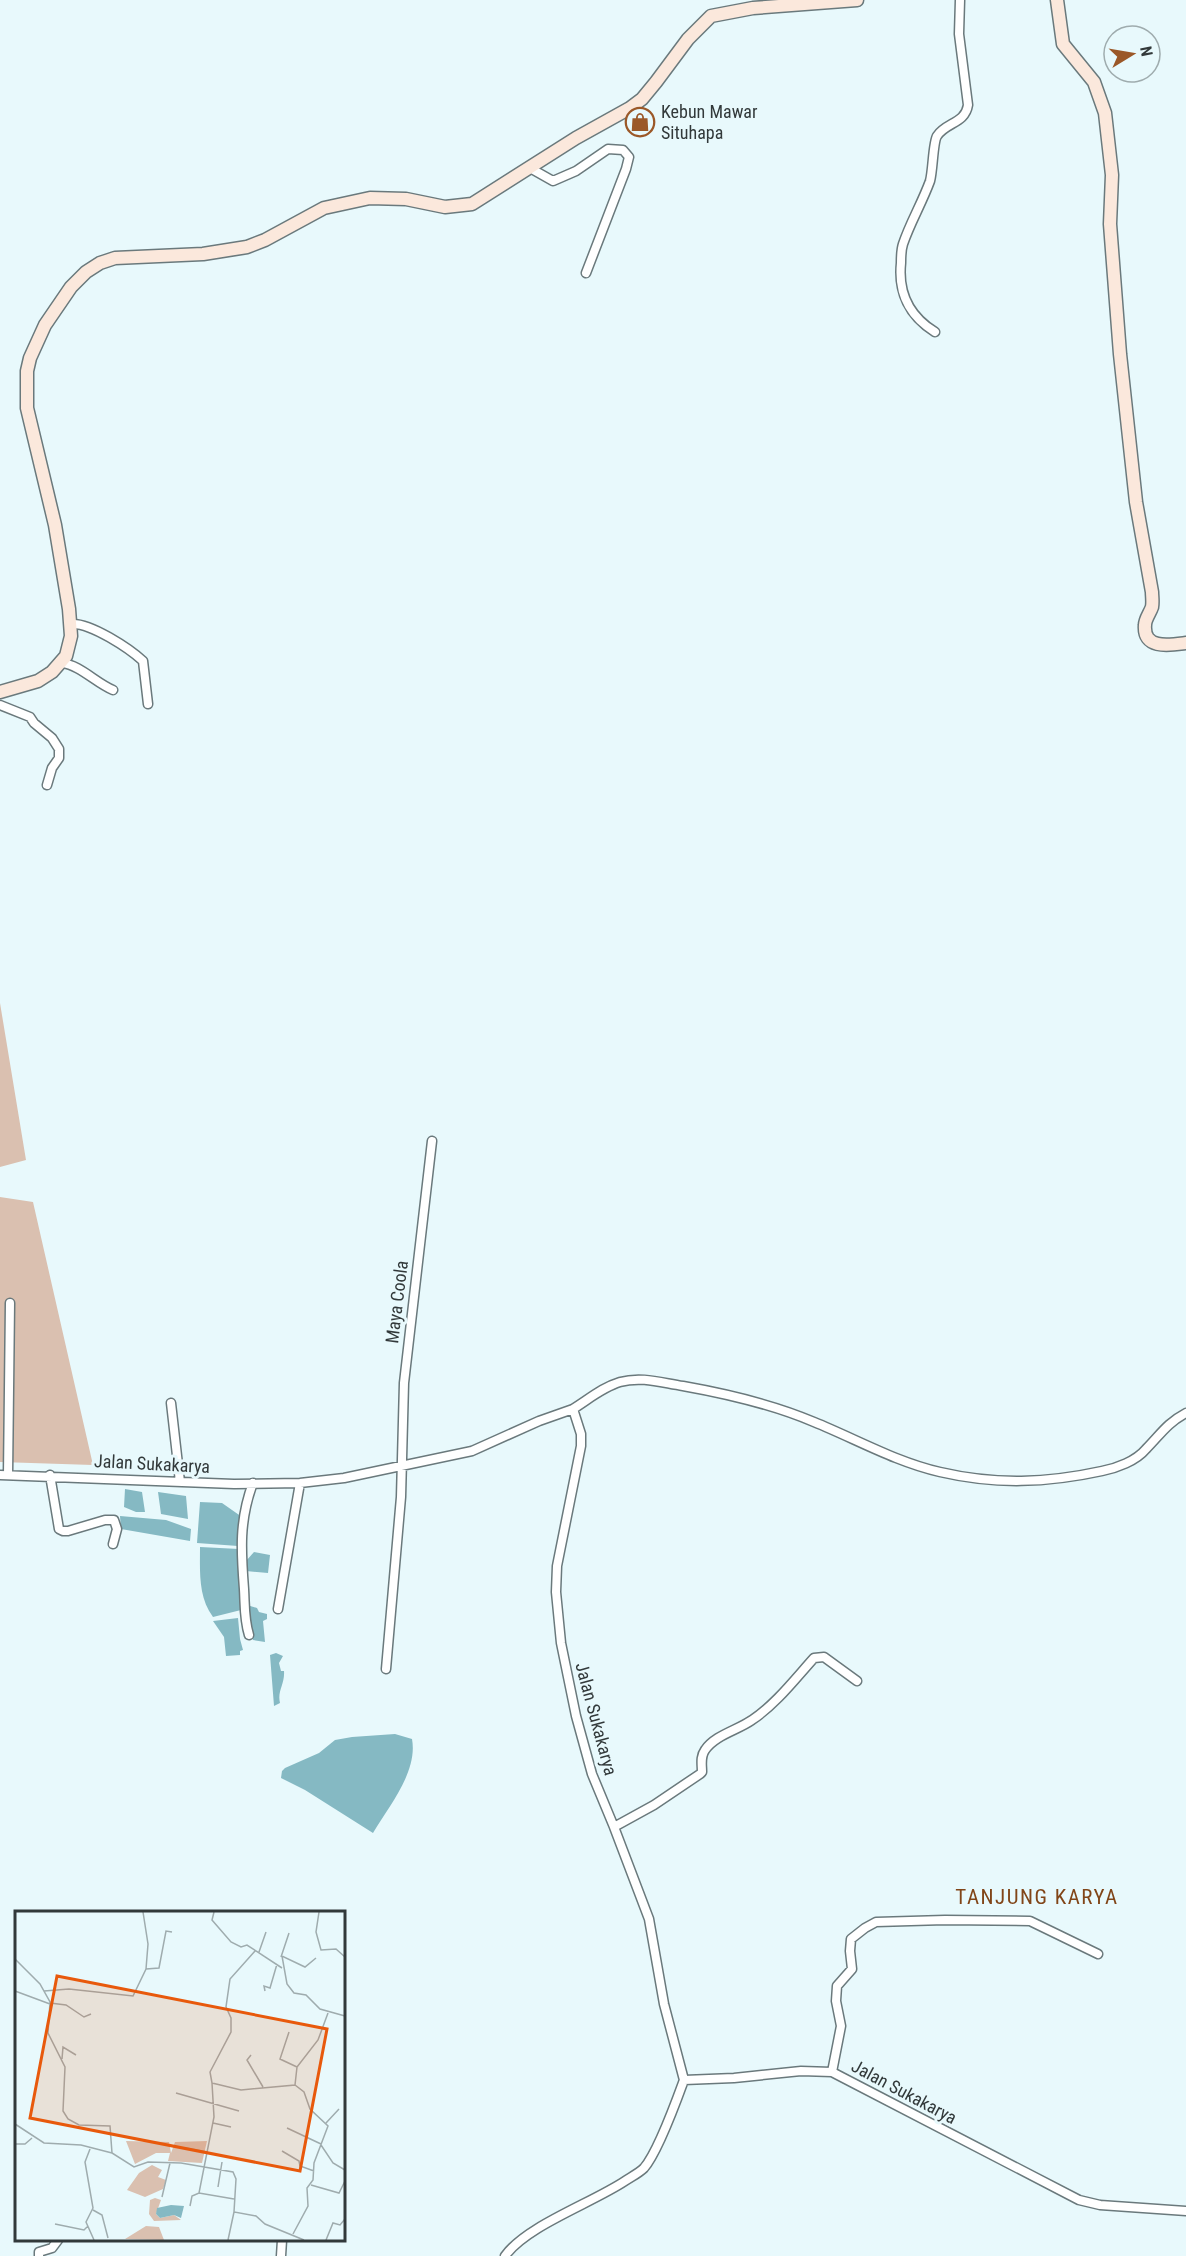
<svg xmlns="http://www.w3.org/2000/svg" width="1186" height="2256" font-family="'Roboto Condensed',sans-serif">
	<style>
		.green { fill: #dac0b0 }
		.water { fill: #85b9c3 }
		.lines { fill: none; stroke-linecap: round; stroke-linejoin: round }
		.street-casing { stroke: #6a797c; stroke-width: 11 }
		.secondary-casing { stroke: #6a797c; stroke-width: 15 }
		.street { stroke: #fff; stroke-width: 8 }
		.secondary { stroke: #fbe8dc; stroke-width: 12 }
		.labels { text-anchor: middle; stroke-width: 6; stroke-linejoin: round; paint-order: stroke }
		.poi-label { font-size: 18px; fill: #32393a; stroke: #e8f9fc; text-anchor: start }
		.street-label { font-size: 18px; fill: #32393a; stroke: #e8f9fc }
		.quarter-label { font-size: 21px; letter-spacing: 1.5px; fill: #814518; stroke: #e8f9fc }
		.inset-road { fill: none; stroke: #9facae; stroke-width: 1.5 }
		.view { fill: #e8590c; fill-opacity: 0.15; stroke: #e8590c; stroke-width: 3 }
		.inset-edge { fill: none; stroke: #32393a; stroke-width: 3 }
	</style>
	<rect width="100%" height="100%" fill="#e8f9fc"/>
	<path class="green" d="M0,1003L26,1160L0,1167Z
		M0,1197L33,1202L93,1465L0,1462Z"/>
	<path class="water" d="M125,1489L142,1492L145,1512H136L124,1507Z
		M158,1492L186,1496L188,1519L161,1514Z
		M200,1502L222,1503L242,1517L238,1546L197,1543Z
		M120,1516L166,1520L191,1529L190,1541L121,1529Z
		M200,1547L239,1549L241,1610L213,1617C198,1597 200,1571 200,1547Z
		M254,1552L270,1555L268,1573L246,1571V1561Z
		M247,1605L257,1608L259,1612L267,1614V1619L263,1621L265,1642L253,1640L251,1623L246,1617Z
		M238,1618L240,1639L243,1650L240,1651V1655L226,1656L224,1637L213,1621Z
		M276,1653L283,1656L279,1663L281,1671H284C285,1684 277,1691 280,1703L274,1706L270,1655Z
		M395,1734L412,1739C418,1772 389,1806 373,1833L305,1790L281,1778L282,1771L285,1768L319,1753L335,1740L352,1737Z"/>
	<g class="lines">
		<g class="street-casing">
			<path id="street" d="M530,168L553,181L576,171L608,149L623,150L629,157L626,169L586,273
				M935,332C909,316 898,292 901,263C901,257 901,250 903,244C910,223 922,203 930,181C933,170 933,142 937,136C946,122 965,124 968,105L959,34L960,0
				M71,624C90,622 130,649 143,661L148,704
				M62,663C80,665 96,683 113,690
				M0,705L30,717L34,723L52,738L59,749V758L52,768L47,785
				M171,1403L180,1482
				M573,1409C589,1399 603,1387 620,1382C642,1376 662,1383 683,1386C728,1394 772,1404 814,1422C856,1439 896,1462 940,1472C996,1485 1047,1483 1102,1471C1117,1468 1136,1461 1146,1449C1160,1435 1167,1423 1186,1413
				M0,1475L234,1484L300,1483L344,1478L472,1451L539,1421L573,1409L581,1434V1446L557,1566L556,1592L561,1643L576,1716L592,1774L614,1827L649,1919L664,2004L684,2080L734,2078L801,2071L832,2072L1079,2200L1100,2205L1186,2211
				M8,1475L10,1303
				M50,1475L59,1529L63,1531H68L105,1520H114L117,1529L113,1544
				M278,1609L300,1483
				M249,1635C244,1619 245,1605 244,1589C241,1551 239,1520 253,1483
				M386,1669L401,1497L404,1383L432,1141
				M614,1827L654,1805L700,1774L702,1772C702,1764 700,1757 705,1750C715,1735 738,1730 752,1720C776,1704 795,1679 814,1658L824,1657L857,1681
				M832,2072L841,2026L836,2001L837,1986L852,1969L850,1951L851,1939L865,1928L876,1922L945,1920L1030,1921L1098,1954
				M39,2256V2252L52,2248L58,2240
				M281,2256L282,2240
				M505,2256C526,2226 592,2203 625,2181C631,2177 639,2173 644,2168C658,2152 676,2102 684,2080"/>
		</g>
		<g class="secondary-casing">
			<path id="secondary" d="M1057,0L1063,44L1094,82L1105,113L1112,175L1110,224L1120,354L1136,502L1152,592C1152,596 1153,602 1152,607C1150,613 1145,619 1145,625C1143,650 1170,645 1186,643
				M0,692L38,681L52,672L66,656L71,636L69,609L55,525L27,408V371L30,358L45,325L71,287L86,272L100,263L115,258L203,254L247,247L265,240L324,208L370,198L406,199L445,207L472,204L576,138L630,108L642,99L656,82L688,39L711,16L753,8L857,0"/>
		</g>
		<use href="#street" class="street"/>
		<use href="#secondary" class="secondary"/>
	</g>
	<defs>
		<g id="shop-ring" transform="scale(1.5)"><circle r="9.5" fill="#e8f9fc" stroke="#9b5828" stroke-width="1.5"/><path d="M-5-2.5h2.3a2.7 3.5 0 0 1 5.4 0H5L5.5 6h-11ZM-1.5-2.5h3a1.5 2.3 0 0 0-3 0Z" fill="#9b5828"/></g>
	</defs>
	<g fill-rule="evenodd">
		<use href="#shop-ring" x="640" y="122"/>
	</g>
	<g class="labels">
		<g class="poi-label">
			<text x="661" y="118">Kebun Mawar<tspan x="661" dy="21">Situhapa</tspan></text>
		</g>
		<g class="street-label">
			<text transform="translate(397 1302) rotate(-83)" y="6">Maya Coola</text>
			<text transform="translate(152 1464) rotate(3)" y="6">Jalan Sukakarya</text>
			<text transform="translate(596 1719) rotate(75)" y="6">Jalan Sukakarya</text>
			<text transform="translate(904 2092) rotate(28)" y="6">Jalan Sukakarya</text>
		</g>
		<g class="quarter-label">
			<text x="1037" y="1904">TANJUNG KARYA</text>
		</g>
	</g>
	<g transform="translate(15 1911)">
		<rect width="330" height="330" fill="#e8f9fc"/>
		<path d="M111,230L154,231L156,242L160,231L192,230L187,252L153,250L155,242H141L120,253ZM137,254L147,259L143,266L151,269L148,278L130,286L112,279L124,262ZM140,287L146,289L141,303L145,307L159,304L166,309L139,310L134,303L135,289ZM131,315L144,316L149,329L110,328Z" fill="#dac0b0"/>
		<path d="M156,294L169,295L166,307L159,304L145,307L141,303L142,297Z" fill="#85b9c3"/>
		<path class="inset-road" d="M199,1L197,9L216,31L226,36L232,34L267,57M304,1L301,21L306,39L321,38L330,46M244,41L251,21M266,46L274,22M301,47L290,56L267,45L272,73L279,82L291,84L305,98L330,105M0,48L25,73L35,91L33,122L50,156L48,200L53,208L64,214L95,215L97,242L119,256L133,251L166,252L218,261L221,268L219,301L241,305L250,313L289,329M131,58L144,57L151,20L157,21M0,80L35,93M29,80L54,78L118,85L131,58L133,33L128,1M250,80L249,75L255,77L262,53M35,92L51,94L69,106L76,103M274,121L265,148L282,156M236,144L232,149L248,176M47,148L48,136L61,144M197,172L195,161L216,121V107L211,96L215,68L240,40M161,182L224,200M198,212L216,216M311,212L324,198M0,213L29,232L66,234L97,242M272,217L306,233M0,233H10L17,227M306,234L318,252L330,259M171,237L192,241M75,238L70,251L78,297L71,311L79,329M267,240L284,250L285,255L299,260M296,274L324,282L330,270M203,276L207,251M184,282L199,206L197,172L226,179L280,174L282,156L303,129L313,102M147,286L155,252M175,295L177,285L184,282L219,288M78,299L87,304L93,327M40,313L69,319L73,315M278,323L293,295L292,277L298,269L299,252L313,215L295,198L289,181L280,174M213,329L219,301M311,329L318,312L325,314L330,308"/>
		<path class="view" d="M42,65L312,118L285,260L15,207Z"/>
		<rect width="330" height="330" class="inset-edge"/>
	</g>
	<g transform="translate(1132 54) rotate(79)"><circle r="28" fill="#e8f9fc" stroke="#9facae" stroke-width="1.5"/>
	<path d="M0-4.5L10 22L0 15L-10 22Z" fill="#9b5828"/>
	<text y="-9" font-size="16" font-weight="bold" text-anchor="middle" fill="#32393a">N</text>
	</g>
</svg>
